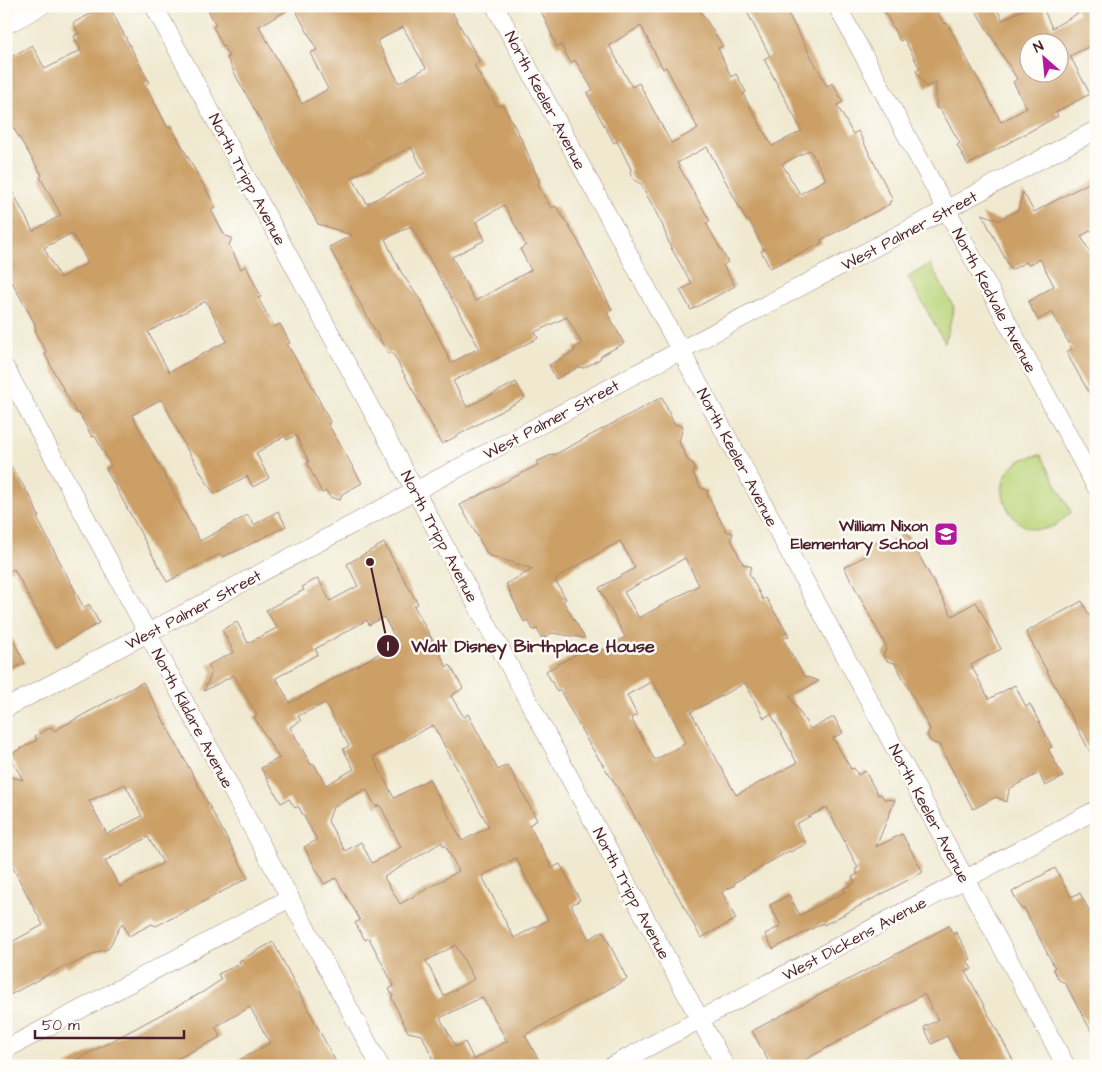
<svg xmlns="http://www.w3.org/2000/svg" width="1102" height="1072" font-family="'Architects Daughter',sans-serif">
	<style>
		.green { fill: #bbd57b; stroke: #827a53 }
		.building { fill: #cb9f65; fill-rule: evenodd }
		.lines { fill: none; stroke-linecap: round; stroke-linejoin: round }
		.minor-casing { stroke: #9d847e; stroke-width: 19 }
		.minor { stroke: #fff; stroke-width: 18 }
		.labels { text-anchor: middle; stroke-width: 5; stroke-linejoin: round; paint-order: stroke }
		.street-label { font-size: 16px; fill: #4a1f2b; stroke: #fdfcf7 }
		.poi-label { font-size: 16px; font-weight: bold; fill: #4a1f2b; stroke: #fdfcf7; text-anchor: end }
		.leader { fill: none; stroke: #4a1f2b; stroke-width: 2 }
		.callout-dot { fill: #4a1f2b; stroke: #fdfcf7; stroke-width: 2 }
		.mark-label { font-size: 15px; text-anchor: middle; font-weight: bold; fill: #fff }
		.callout-label { font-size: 18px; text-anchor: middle; font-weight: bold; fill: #4a1f2b; stroke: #fdfcf7; stroke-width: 5; stroke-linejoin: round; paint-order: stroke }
	</style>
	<rect width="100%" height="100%" fill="#fdfcf7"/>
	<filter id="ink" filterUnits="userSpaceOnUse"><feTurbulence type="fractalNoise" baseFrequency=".02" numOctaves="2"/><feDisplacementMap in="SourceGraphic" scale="10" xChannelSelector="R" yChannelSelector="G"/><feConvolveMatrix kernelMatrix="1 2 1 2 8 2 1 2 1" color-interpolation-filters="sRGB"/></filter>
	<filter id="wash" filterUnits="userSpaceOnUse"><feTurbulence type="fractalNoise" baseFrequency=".0096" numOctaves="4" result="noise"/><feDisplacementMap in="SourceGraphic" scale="20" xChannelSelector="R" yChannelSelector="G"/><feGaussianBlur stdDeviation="1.12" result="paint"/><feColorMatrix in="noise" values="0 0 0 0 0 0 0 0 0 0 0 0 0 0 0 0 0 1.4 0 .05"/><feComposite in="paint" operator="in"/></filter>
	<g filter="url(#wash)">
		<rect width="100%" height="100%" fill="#f0e9d0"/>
		<path class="green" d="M930,264L954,307L945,343L908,277Z
			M1041,455L1071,512C1020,571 963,463 1041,455Z"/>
		<g id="blocks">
			<path class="building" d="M106,6H109L149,82L145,85L168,128L171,126L216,208L211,210L225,236L232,238L229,245L241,269L246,266L261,297L258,298L274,327L280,324L290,343L287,344L311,384L330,422L328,424L362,483L342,494L340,500L330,497L326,491L322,493L307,463L309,462L296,435L287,440L285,436L256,453L269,478L253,487L247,476L214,494L185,446L163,401L160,400L132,415L200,541L248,515L254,525L278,511L286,526L239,550L222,557L220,554L167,582L106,469L111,466L95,436L92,437L79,413L77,414L54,372L45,354L47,353L36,334L35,324L12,282L6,286V179L33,231L61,215L40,177L42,175L6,116V60L32,45L45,69L81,50L74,36L79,33L73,23ZM72,233L88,263L60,278L44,248ZM206,301L227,341L169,372L148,332Z
				M206,6H449L480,62L474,65L497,106L503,105L523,142L539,181L538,185L551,208L556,206L578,241L612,310L607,313L624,343L601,356L600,359L584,368L579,367L556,379L549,365L575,351L574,348L582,344L567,317L535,332L538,338L453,381L467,407L516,382L525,398L442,444L392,352L388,354L329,247L352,235L318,224L236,76L227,58L229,57L213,27L216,25ZM294,7L317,50L310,53L328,89L302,104L259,26ZM403,27L426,68L399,83L377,41ZM411,147L425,173L367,204L352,177ZM504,205L526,245L520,249L531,270L475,301L452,257L485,240L476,222ZM411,226L479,348L451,363L421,301L401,272L385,239Z
				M539,6H697L723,46L718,48L731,77L736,74L746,92L743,94L772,146L802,131L764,59L770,56L744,6H784L827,86L833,83L843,102L837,105L853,134L858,131L893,200L889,202L890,204L821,240L822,243L770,268L761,251L764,250L749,220L747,221L707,147L677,163L710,221L706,223L728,262L723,265L735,286L691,310L680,290L692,284L670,246L662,224L641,184L634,180L630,173L631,169L617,141L614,143L594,107L587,93L593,90L575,60L571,63L561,45L557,47ZM641,26L663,69L666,67L698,129L671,143L639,83L632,87L609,45ZM810,150L826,179L800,194L782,164Z
				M882,6H934L944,24L947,23L961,48L1001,122L1027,108L1013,82L1017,79L973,6H995L1003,20L1029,6H1042L1052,28L1079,13L1075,6H1096V43L1070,56L1090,94L1056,112L1058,116L968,165L957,145L960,143L940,109L936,108V82L926,87L916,71L920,69L904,39L900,41ZM1030,42H1060V72H1030Z
				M1096,179V228L1081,236L1096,264V405L1066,352L1072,349L1052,312L1038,320L1028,302L1054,286L1040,259L1028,265L1026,262L1011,270L982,214L999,220L1018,210L1023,192L1034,212Z
				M662,397L674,424L683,426L679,442L688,461L692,462L695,469L693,473L700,487L708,491L707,494L726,531L733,533L731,539L743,564L752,567L749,573L763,600L766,598L789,636L783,639L804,676L819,681L790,696L810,729L834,717L843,733L833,738L851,769L854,768L858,775L865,771L878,795L881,794L884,799L895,800L876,847L902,834L923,872L824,925L823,923L773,949L765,934L781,926L770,905L789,895L800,915L845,892L843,889L855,883L852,877L858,874L855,869L858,868L827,807L796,824L806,844L790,852L789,851L734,883L735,885L722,892L736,919L701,938L625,799L588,742L560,690L557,692L546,671L591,646L595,654L625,637L599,588L635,568L620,541L563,574L555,580L566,599L563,601L585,638L552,633L542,639L537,629L533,630L528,620L524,622L506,584L533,569L488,555L460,505L538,465L536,462L553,454L554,455ZM685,558L699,585L639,618L624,592ZM653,681L686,743L655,760L631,718L637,715L627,695ZM745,683L764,718L771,714L797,763L736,795L691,712Z
				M6,458L32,500L39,517L37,518L84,608L89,604L99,623L56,647L14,569L6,573Z
				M907,533L952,616L976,602L1001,649L971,665L989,699L1015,685L1026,707L1030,704L1052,747L1048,749L1063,777L1045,786L1039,773L1009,789L1007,802L996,797L973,809L939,745L931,742L927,735L930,729L895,663L887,661L883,655L887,648L844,567L866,556L868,547L878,541L885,544Z
				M384,543L418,604L414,606L447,667L450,665L463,688L451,696L464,717L468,714L498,770L507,765L511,771L537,820L529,825L552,868L560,864L580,900L571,905L589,939L603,931L627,979L525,1035L542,1066H432V1057L422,1035L408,1032L391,997L393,996L389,989L394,986L369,938L365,940L355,923L360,920L336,878L324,884L304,847L317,840L298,806L295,808L289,799L281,803L261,768L279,758L254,717L257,715L234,675L204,691L212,672L208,665L234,652L222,630L237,622L248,643L277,628L266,610L304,590L302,587L318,578L330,601L358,586L347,564ZM384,617L398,643L290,703L276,678L318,654L315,649L367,620L369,625ZM325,703L349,746L343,749L354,769L326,785L314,764L311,765L290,727L301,721L298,716ZM433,725L489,827L462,841L429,779L394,798L373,757ZM366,789L376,807L380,805L401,847L372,863L361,842L345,851L328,821L333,807ZM442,842L443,846L445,845L459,871L400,904L384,877ZM516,858L548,920L514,938L482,876ZM456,945L474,979L444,996L426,961ZM482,997L507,1041L474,1060L465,1042L456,1047L440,1018Z
				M1082,601L1096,628V763L1026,632Z
				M6,627L25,663L6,672Z
				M143,682L248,878L182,913L156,926L152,924L129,936L122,923L108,949L100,951L67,967L66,965L6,997V945L43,925L12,866L6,869V776L23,780L9,755L37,740L35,736L51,727L54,731ZM125,784L142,816L107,834L89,801ZM148,837L163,863L120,887L105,861Z
				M1055,868L1071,897L1080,893L1096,924V1040L1065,983L1059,980L1053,969L1055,968L1024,908L1022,910L1012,892Z
				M949,926L953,934L956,932L971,959L967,961L972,969L966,972L1016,1066H963L947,1036L932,1044L924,1027L938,1020L924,994L794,1066H771L752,1031Z
				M273,942L338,1066H229L270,1043L250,1007L215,1027L221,1037L162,1066H65L203,992L221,980L218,974L240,964L239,961Z"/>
		</g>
	</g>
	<g filter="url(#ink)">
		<use href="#blocks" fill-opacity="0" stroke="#9d847e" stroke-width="1"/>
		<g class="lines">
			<g class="minor-casing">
				<path id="minor" d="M154,6L725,1066
					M495,6L1066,1066
					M837,6L1096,487
					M6,25L41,6
					M6,369L380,1066
					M6,708L1096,130
					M6,1049L290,898
					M612,1066L1096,810"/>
			</g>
			<use href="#minor" class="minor"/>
		</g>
	</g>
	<defs>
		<g id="school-square" transform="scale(1.25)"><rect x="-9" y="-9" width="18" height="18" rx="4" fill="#b5179e" stroke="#fdfcf7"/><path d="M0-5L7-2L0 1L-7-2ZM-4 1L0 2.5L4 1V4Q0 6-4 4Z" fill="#fff"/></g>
	</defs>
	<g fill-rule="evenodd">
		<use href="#school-square" x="946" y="534"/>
	</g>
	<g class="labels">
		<g class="street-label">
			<text transform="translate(546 100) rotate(62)" y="6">North Keeler Avenue</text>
			<text transform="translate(248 179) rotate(62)" y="6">North Tripp Avenue</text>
			<text transform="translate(909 230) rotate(-28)" y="6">West Palmer Street</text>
			<text transform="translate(995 300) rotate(62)" y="6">North Kedvale Avenue</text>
			<text transform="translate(551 419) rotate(-28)" y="6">West Palmer Street</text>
			<text transform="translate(738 457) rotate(62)" y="6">North Keeler Avenue</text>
			<text transform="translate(440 536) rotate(62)" y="6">North Tripp Avenue</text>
			<text transform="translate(193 609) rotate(-28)" y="6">West Palmer Street</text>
			<text transform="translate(193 718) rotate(62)" y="6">North Kildare Avenue</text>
			<text transform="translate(930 813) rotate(62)" y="6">North Keeler Avenue</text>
			<text transform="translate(632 893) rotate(62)" y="6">North Tripp Avenue</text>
			<text transform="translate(854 938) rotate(-28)" y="6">West Dickens Avenue</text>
		</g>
		<g class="poi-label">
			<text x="928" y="531">William Nixon<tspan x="928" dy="18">Elementary School</tspan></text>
		</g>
	</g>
	<path class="leader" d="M370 562L388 646"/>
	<g class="callout-dot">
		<circle cx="370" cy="562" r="5"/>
		<circle cx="388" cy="646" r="12"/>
	</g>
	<g class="mark-label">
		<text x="388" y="651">1</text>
	</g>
	<g class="callout-label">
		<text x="533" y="652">Walt Disney Birthplace House</text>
	</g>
	<rect width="1102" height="1072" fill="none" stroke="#fdfcf7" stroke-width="25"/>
	<g transform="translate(1044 58) rotate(333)"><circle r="24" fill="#fdfcf7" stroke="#b5a4a5"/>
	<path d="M0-4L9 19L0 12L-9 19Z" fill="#b5179e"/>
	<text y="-8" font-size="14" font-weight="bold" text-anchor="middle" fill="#4a1f2b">N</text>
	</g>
	<path d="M35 1030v8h149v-8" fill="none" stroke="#4a1f2b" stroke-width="2.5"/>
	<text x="42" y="1030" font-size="15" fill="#4a1f2b" stroke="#fdfcf7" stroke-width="4" paint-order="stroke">50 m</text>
</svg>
